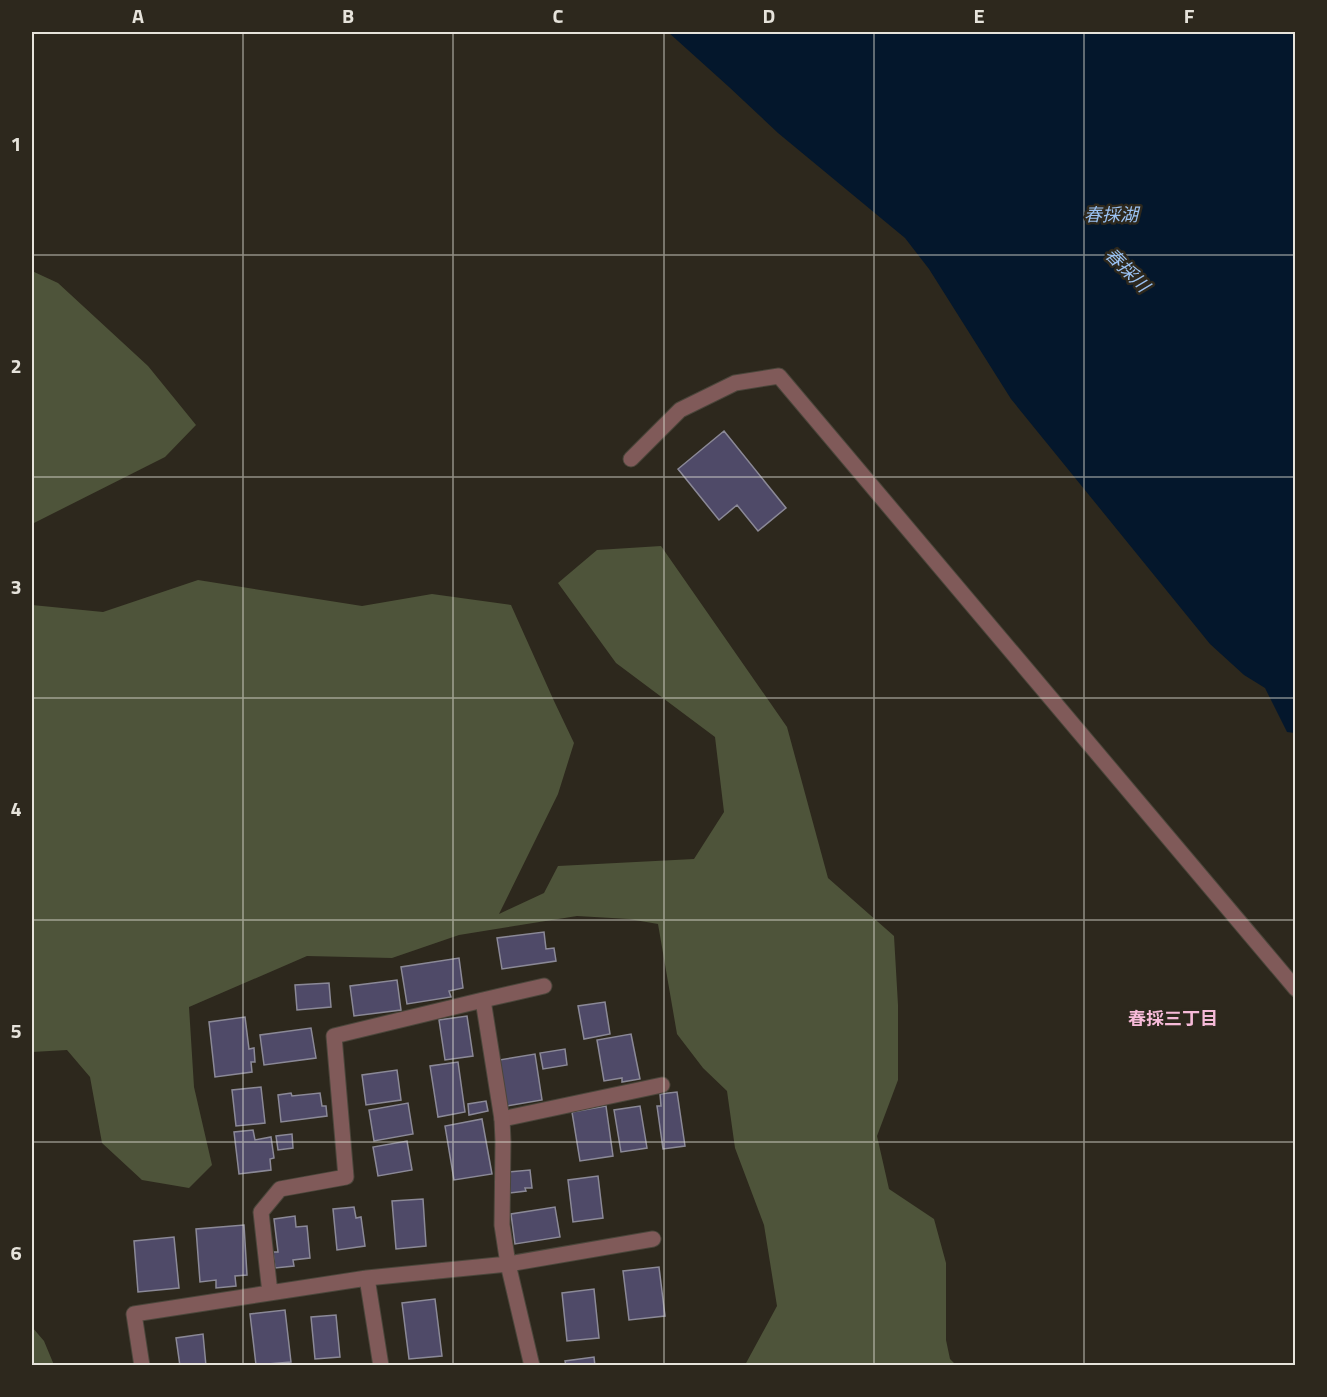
<svg xmlns="http://www.w3.org/2000/svg" width="1327" height="1397" font-family="'Titillium Web','Noto Sans JP',sans-serif">
	<style>
		.green { fill: #4e543a }
		.water { fill: #04172c }
		.building { fill: #4f4a68; stroke: #8b8997; stroke-width: 1.5 }
		.lines { fill: none; stroke-linecap: round; stroke-linejoin: round }
		.lane-casing { stroke: #4b463b; stroke-width: 17 }
		.street-casing { stroke: #4b463b; stroke-width: 17 }
		.lane { stroke: #805a59; stroke-width: 15 }
		.street { stroke: #805a59; stroke-width: 15 }
		.grid { fill: none; stroke: #e6e3db; stroke-width: 1.5; stroke-opacity: 0.55 }
		.labels { text-anchor: middle; stroke-width: 5; stroke-linejoin: round; paint-order: stroke }
		.water-label { font-size: 18px; font-style: italic; fill: #9bc2f2; stroke: #2d281d }
		.neighbourhood-label { font-size: 18px; font-weight: bold; fill: #f6bad8; stroke: #2d281d }
		.neatline { fill: none; stroke: #e6e3db; stroke-width: 2 }
		.grid-label { font-size: 20px; text-anchor: middle; font-weight: bold; fill: #e6e3db }
	</style>
	<rect width="100%" height="100%" fill="#2d281d"/>
	<path class="green" d="M32,271L58,283L148,366L196,425L165,457L32,524Z
		M661,546L787,727L828,878L894,936L898,1005V1080L877,1136L889,1189L934,1219L946,1263V1340L950,1359L956,1365H745L777,1306L764,1225L735,1148L727,1091L703,1068L677,1034L658,924L629,919L577,916L459,935L392,958L307,956L189,1007L194,1087L212,1165L189,1188L142,1180L102,1143L90,1077L67,1050L32,1052V605L103,612L198,580L362,606L432,594L511,605L554,701L574,743L558,794L499,914L544,893L558,866L694,859L724,812L715,737L616,663L558,583L597,550Z
		M32,1327L44,1341L54,1365H32Z"/>
	<path class="water" d="M668,32H1295V733L1287,732L1265,688L1244,675L1210,644L1011,399L929,269L905,238L778,133L729,87Z"/>
	<path class="building" d="M724,431L786,508L758,531L737,505L719,520L678,469Z
		M544,932L546,949L554,948L556,961L502,969L497,938Z
		M459,958L463,988L449,991L451,997L407,1004L401,967Z
		M397,980L401,1010L354,1016L350,986Z
		M329,983L331,1007L297,1010L295,985Z
		M605,1002L610,1034L584,1039L578,1006Z
		M467,1016L473,1056L445,1060L439,1020Z
		M245,1017L249,1049L254,1048L255,1062H251L252,1072L215,1077L209,1022Z
		M311,1028L316,1058L264,1065L260,1035Z
		M631,1034L640,1079L622,1082V1078L604,1081L597,1040Z
		M565,1049L567,1065L543,1069L540,1053Z
		M535,1054L542,1100L507,1106L499,1060Z
		M458,1062L465,1112L438,1117L430,1066Z
		M397,1070L401,1100L366,1105L362,1075Z
		M261,1087L265,1123L236,1126L232,1090Z
		M677,1092L685,1146L663,1149L657,1106H661L660,1094Z
		M291,1093L292,1096L320,1093L322,1106H326L327,1116L281,1122L278,1095Z
		M486,1101L488,1111L469,1115L468,1104Z
		M408,1103L413,1134L374,1141L369,1110Z
		M606,1106L613,1156L580,1161L572,1112Z
		M640,1106L647,1148L621,1152L614,1110Z
		M482,1119L492,1174L454,1180L445,1126Z
		M253,1130L255,1140L271,1137L274,1158L270,1159L271,1170L239,1174L234,1132Z
		M292,1134L293,1148L278,1150L276,1136Z
		M407,1141L412,1170L378,1176L373,1147Z
		M530,1170L532,1188H525L526,1191L510,1193L508,1172Z
		M598,1176L603,1218L573,1222L568,1180Z
		M423,1199L426,1246L396,1249L392,1201Z
		M354,1207L356,1218L361,1217L365,1246L337,1250L333,1209Z
		M555,1207L560,1237L515,1244L511,1214Z
		M295,1216L296,1227L307,1226L310,1258L293,1260L294,1266L275,1268L273,1252H278L274,1219Z
		M244,1225L247,1275L235,1276L236,1286L216,1288V1280L200,1282L196,1229Z
		M174,1237L179,1288L138,1292L134,1241Z
		M659,1267L665,1316L629,1320L623,1271Z
		M594,1289L599,1338L567,1341L562,1293Z
		M435,1299L442,1356L409,1359L402,1303Z
		M285,1310L291,1362L256,1365L250,1314Z
		M336,1315L340,1357L315,1359L311,1317Z
		M203,1334L206,1366H180L176,1338Z
		M594,1357L595,1366H566L565,1361Z"/>
	<g class="lines">
		<g class="lane-casing">
			<path id="lane" d="M502,1119L662,1085"/>
		</g>
		<g class="street-casing">
			<path id="street" d="M631,459L680,410L735,383L779,376L1296,989
				M367,1278L381,1366
				M270,1293L261,1212L280,1189L346,1177L334,1036L483,1000
				M142,1366L134,1314L367,1278L508,1264L653,1239
				M532,1366L508,1264L502,1225L503,1141L502,1119L483,1000L544,986"/>
		</g>
		<use href="#lane" class="lane"/>
		<use href="#street" class="street"/>
	</g>
	<path class="grid" d="M243,32V1366M453,32V1366M664,32V1366M874,32V1366M1084,32V1366M32,255H1296M32,477H1296M32,698H1296M32,920H1296M32,1142H1296"/>
	<g class="labels">
		<g class="water-label">
			<text x="1111" y="221">春採湖</text>
			<text transform="translate(1127 270) rotate(45)" y="6">春採川</text>
		</g>
		<g class="neighbourhood-label">
			<text x="1173" y="1025">春採三丁目</text>
		</g>
	</g>
	<rect width="1327" height="1397" fill="none" stroke="#2d281d" stroke-width="66"/>
	<rect x="33" y="33" width="1261" height="1331" class="neatline"/>
	<g class="grid-label">
		<text x="138" y="23">A</text>
		<text x="348" y="23">B</text>
		<text x="558" y="23">C</text>
		<text x="769" y="23">D</text>
		<text x="979" y="23">E</text>
		<text x="1189" y="23">F</text>
		<text x="16" y="151">1</text>
		<text x="16" y="373">2</text>
		<text x="16" y="594">3</text>
		<text x="16" y="816">4</text>
		<text x="16" y="1038">5</text>
		<text x="16" y="1260">6</text>
	</g>
</svg>
